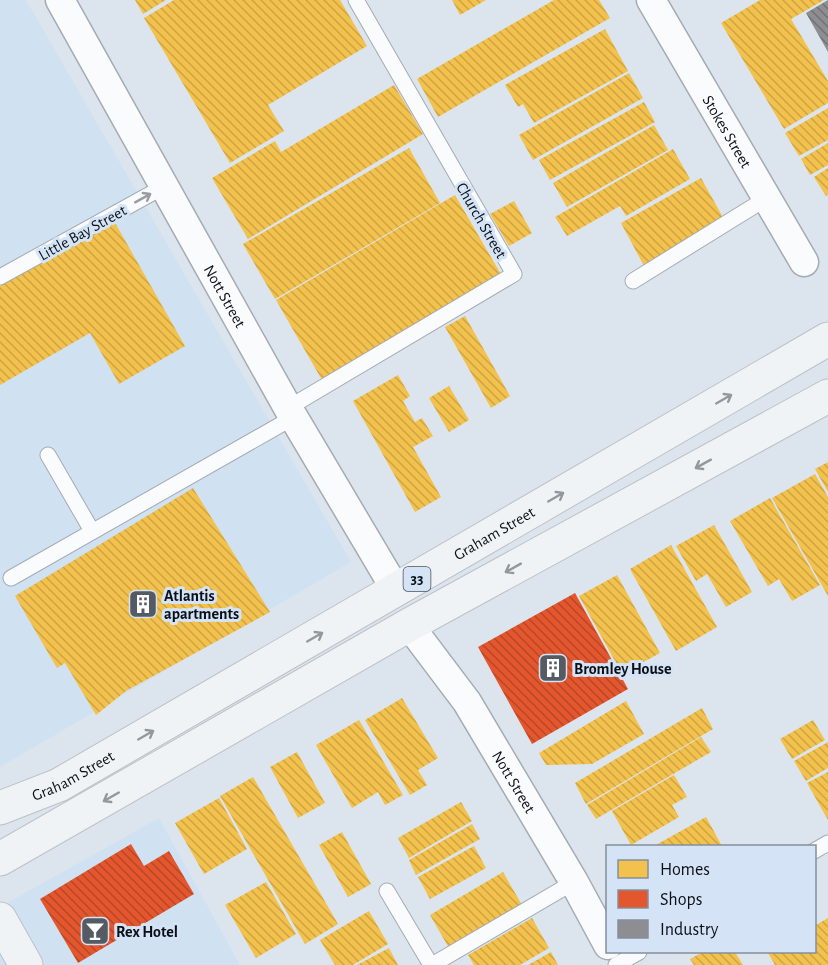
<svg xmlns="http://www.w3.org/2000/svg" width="828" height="965" font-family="'Alegreya Sans',sans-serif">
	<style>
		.built { fill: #d0e1f2 }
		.homes { fill: url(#homes-back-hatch) }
		.shops { fill: url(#shops-back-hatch) }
		.industry { fill: url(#industry-back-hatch) }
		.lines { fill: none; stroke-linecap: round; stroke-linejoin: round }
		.lane-casing { stroke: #a4abb2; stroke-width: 17 }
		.street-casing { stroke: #a4abb2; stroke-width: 31 }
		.primary-casing { stroke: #bdc1c6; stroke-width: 35 }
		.lane { stroke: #fafbfc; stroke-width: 15 }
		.street { stroke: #fafbfc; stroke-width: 28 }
		.primary { stroke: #f0f3f6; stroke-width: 33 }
		.oneway { stroke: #9a9da0 }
		.oneway2 { stroke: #94989c }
		.labels { text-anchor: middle; stroke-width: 6; stroke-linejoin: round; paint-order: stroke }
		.shield { fill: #d4e4f6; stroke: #475059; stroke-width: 1.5 }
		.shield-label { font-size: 15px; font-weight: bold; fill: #0b1016 }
		.street-label { font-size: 16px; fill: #0b1016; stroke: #d4e4f6 }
		.poi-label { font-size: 16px; font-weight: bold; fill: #0b1016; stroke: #d4e4f6; text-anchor: start }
	</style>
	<defs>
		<pattern id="homes-back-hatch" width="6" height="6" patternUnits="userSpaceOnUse" patternTransform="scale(1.5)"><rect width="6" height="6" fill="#f2c14e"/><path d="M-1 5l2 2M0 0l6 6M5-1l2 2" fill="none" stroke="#cea543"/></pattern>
		<pattern id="shops-back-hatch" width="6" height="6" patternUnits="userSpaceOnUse" patternTransform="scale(1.5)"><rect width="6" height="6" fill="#e4572e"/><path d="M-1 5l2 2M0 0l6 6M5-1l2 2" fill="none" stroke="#b74726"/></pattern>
		<pattern id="industry-back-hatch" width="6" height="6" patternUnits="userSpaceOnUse" patternTransform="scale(1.5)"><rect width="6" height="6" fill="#8d8d92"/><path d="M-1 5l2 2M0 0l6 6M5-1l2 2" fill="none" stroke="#717276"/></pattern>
	</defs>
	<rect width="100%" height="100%" fill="#dce5ee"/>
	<path class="built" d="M0,0H26L351,562L0,767Z
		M159,818L240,965H0V907Z"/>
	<path class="homes" d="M135,0H166L143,14Z
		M174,0H340L367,46L268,105L284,131L230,163L144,18Z
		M452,0H486L460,15Z
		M554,0H599L610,18L438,117L417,79Z
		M760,0H824L791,19L828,81V103L784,129L721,23Z
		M605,29L628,71L534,123L523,104L518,107L505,85Z
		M629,73L643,98L533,160L519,135Z
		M394,85L423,134L248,239L212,178L275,141L281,152Z
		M644,102L655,122L550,180L539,160Z
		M828,108V140L799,156L785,133Z
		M654,125L668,150L567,207L553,183Z
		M828,143V165L810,175L801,159Z
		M409,148L440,203L275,299L243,244Z
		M673,149L690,179L626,216L620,206L567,236L555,217Z
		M828,168V195L826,196L814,177Z
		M701,178L725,221L644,266L621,223Z
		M455,195L502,276L322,380L276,300Z
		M514,201L532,233L509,246L490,214Z
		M114,221L185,346L119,384L90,333L0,385V286Z
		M465,316L510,396L491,408L445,327Z
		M398,375L410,396L403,401L415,422L422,418L433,436L413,447L441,497L415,512L353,401Z
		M449,386L469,420L449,432L429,398Z
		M828,462V492L815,469Z
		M815,474L828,497V596L772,498Z
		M193,488L270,612L126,691L96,715L65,663L57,668L15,596Z
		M770,498L820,585L792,601L779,579L768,586L730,521Z
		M714,525L752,592L726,607L707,574L696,581L676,546Z
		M671,545L717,627L676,651L630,569Z
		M617,575L660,653L622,674L579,596Z
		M402,698L438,758L418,770L427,785L410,795L365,720Z
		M626,701L644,734L592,764L546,765L539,753Z
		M702,708L713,729L586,804L575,783Z
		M359,720L403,795L385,805L378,792L352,808L316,745Z
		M813,720L825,740L792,759L780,739Z
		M701,737L711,752L596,819L587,805Z
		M828,742V768L806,781L794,761Z
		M297,752L325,803L298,818L270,767Z
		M828,772V820L807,783Z
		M674,775L687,797L672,805L679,817L631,845L612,811Z
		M253,777L338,924L305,944L220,796Z
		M219,798L247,849L204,874L175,823Z
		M461,802L472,821L409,858L398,838Z
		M706,817L722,846H654Z
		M472,824L480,839L416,875L409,860Z
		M342,832L371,884L348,897L319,845Z
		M474,846L486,868L430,899L418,877Z
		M503,872L522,905L449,948L430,915Z
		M266,882L296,934L256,958L225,905Z
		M369,911L388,944L353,965H335L320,940Z
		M532,918L549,948L520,965H474L468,955Z
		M828,918V965H775L768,953L771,952H814V926Z
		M389,948L398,965H357Z
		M551,952L558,965H528Z
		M703,952H735L743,965H694L690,959Z"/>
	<path class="shops" d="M575,593L628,689L532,744L478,647Z
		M131,844L144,866L169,851L194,894L78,963L40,899Z"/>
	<path class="industry" d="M828,0V52L806,13Z"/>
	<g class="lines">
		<g class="lane-casing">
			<path id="lane" d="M0,277L163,187
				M633,281L767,198
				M288,408L514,274L356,0
				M48,455L92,531
				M11,578L294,417
				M814,851L828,843
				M387,891L431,965
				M432,965L574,882
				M616,965L639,952"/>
		</g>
		<g class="street-casing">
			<g id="street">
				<path id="s1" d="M60,0L288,408L396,590"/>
				<path id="s2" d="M651,0L804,262"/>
				<path id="s3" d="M409,625L467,702L574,882L608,945"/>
			</g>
		</g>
		<g class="primary-casing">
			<g id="primary">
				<path id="s4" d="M0,808L59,785L828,339"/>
				<path d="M0,859L409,625L828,396"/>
				<path d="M0,919L26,965"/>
			</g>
		</g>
		<use href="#lane" class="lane"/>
		<use href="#street" class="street"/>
		<use href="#primary" class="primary"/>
	</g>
	<defs><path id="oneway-shaft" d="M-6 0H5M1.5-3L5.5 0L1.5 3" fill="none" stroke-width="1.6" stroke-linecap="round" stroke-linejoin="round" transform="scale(1.5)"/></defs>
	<use class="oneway" href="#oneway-shaft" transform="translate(143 198) rotate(-29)"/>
	<g class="oneway2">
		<use href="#oneway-shaft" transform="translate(724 399) rotate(-30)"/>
		<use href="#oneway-shaft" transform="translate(703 464) rotate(151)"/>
		<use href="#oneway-shaft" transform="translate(556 497) rotate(-30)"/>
		<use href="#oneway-shaft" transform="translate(513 568) rotate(151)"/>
		<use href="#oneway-shaft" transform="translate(315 637) rotate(-30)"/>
		<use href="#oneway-shaft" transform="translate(146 735) rotate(-30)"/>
		<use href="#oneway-shaft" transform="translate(111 797) rotate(150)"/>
	</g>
	<defs>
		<g id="building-square" transform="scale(1.5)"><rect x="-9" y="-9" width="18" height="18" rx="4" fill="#545b62" stroke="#d4e4f6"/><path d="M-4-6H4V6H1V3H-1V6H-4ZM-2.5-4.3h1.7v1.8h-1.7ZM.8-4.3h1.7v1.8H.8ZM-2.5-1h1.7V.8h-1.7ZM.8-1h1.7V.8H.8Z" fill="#fff"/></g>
		<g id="bar-square" transform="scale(1.5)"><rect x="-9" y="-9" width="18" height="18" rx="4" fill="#545b62" stroke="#d4e4f6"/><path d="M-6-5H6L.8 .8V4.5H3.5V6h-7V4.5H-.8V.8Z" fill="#fff"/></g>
	</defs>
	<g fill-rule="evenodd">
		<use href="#building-square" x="143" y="604"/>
		<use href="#building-square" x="553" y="668"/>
		<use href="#bar-square" x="95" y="931"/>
	</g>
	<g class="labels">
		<rect class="shield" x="403.5" y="567" width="27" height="24" rx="4.5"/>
		<g class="shield-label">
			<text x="417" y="584">33</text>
		</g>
		<g class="street-label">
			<text dy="6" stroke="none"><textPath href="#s2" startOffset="152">Stokes Street</textPath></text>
			<text transform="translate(482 220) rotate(60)" y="6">Church Street</text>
			<text transform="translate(82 232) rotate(-29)" y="6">Little Bay Street</text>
			<text dy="6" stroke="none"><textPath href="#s1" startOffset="339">Nott Street</textPath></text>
			<text dy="6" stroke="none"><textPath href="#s4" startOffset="566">Graham Street</textPath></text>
			<text dy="6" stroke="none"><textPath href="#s4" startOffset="80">Graham Street</textPath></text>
			<text dy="6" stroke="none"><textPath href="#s3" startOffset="189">Nott Street</textPath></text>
		</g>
		<g class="poi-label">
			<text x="164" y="601">Atlantis<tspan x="164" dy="18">apartments</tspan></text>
			<text x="574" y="674">Bromley House</text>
			<text x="116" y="937">Rex Hotel</text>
		</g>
	</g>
	<rect x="606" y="845" width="210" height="108" fill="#d4e4f6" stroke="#848f9c" stroke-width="1.5"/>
	<rect x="618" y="860" width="30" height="18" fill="#f2c14e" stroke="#848f9c" stroke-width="1.5"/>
	<text x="660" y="875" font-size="18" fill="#0b1016">Homes</text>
	<rect x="618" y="890" width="30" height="18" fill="#e4572e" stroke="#848f9c" stroke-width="1.5"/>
	<text x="660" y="905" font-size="18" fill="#0b1016">Shops</text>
	<rect x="618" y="920" width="30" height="18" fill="#8d8d92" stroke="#848f9c" stroke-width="1.5"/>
	<text x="660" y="935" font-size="18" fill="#0b1016">Industry</text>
</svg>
